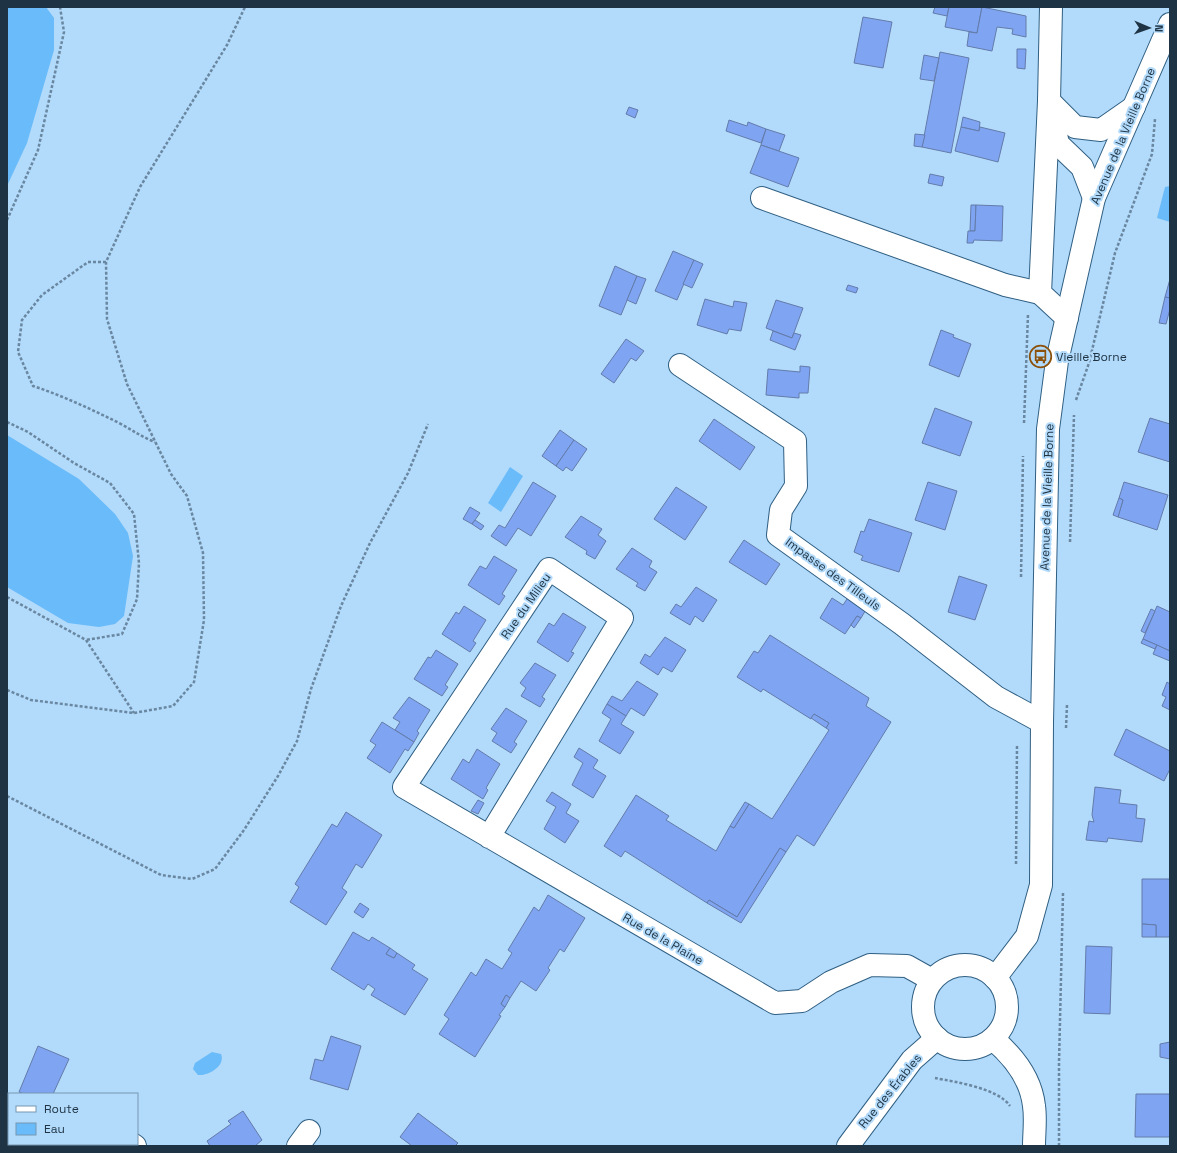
<svg xmlns="http://www.w3.org/2000/svg" width="1177" height="1153" viewBox="0 0 1177 1153" font-family="'Space Grotesk',sans-serif">
  <style>
    .water { fill: #69bbf9 }
    .building { fill: #7fa5f2; stroke: #637baa }
    .lines { fill: none; stroke-linecap: round; stroke-linejoin: round }
    .minor-casing { stroke: #2f5f82; stroke-width: 24 }
    .major-casing { stroke: #2f5f82; stroke-width: 24 }
    .path { stroke: #6987a0; stroke-width: 2.5; stroke-dasharray: 3 2; stroke-linecap: butt }
    .minor { stroke: #fff; stroke-width: 22 }
    .major { stroke: #fff; stroke-width: 22 }
    .labels { text-anchor: middle; dominant-baseline: central; stroke-width: 4; stroke-linejoin: round; paint-order: stroke }
    .street-label { font-size: 12px; fill: #1e3343; stroke: #b2dafb }
    .poi-label { font-size: 12px; fill: #1e3343; stroke: #b2dafb; text-anchor: start }
  </style>
  <rect width="100%" height="100%" fill="#b2dafb"/>
  <g class="water">
    <polygon points="7,7 46,7 54,18 54,50 27,143 7,186"/>
    <polygon points="1170,186 1170,222 1157,218 1165,187"/>
    <polygon points="7,435 79,479 115,514 128,533 133,556 124,616 115,624 99,627 68,623 7,587"/>
    <polygon points="510,467 523,476 501,512 488,503"/>
    <path d="M212 1052 221 1054C226 1066 208 1076 198 1075L193 1069 195 1063Z"/>
  </g>
  <g class="building">
    <polygon points="935,7 949,7 947,16 933,13"/>
    <polygon points="949,7 982,7 977,33 945,27"/>
    <polygon points="982,7 1026,16 1026,37 1012,34 1013,29 997,27 992,51 967,46 969,32 977,33"/>
    <polygon points="863,17 892,22 883,68 854,63"/>
    <polygon points="1017,49 1026,49 1025,69 1017,68"/>
    <polygon points="940,52 969,58 951,153 922,147"/>
    <polygon points="924,55 939,58 934,81 920,79"/>
    <polygon points="629,107 638,110 635,118 626,114"/>
    <polygon points="963,117 980,122 979,131 961,127"/>
    <polygon points="729,120 747,126 748,122 766,129 761,143 726,131"/>
    <polygon points="961,127 979,131 980,127 1005,133 998,162 955,151"/>
    <polygon points="766,129 785,135 779,151 761,145"/>
    <polygon points="915,134 925,135 922,147 914,146"/>
    <polygon points="761,145 799,158 788,187 750,173"/>
    <polygon points="930,174 944,177 942,186 928,183"/>
    <polygon points="971,205 976,205 975,231 970,231"/>
    <polygon points="976,205 1003,206 1002,241 974,240 973,243 967,243 968,231 975,231"/>
    <polygon points="673,251 694,260 677,300 655,291"/>
    <polygon points="694,260 703,264 692,288 683,284"/>
    <polygon points="615,266 637,276 621,315 599,306"/>
    <polygon points="637,276 646,279 636,304 627,300"/>
    <polygon points="1170,279 1170,298 1165,297"/>
    <polygon points="848,285 858,288 856,293 846,290"/>
    <polygon points="1165,297 1170,298 1170,309 1166,324 1159,323"/>
    <polygon points="705,299 733,307 734,301 747,303 741,331 729,329 727,334 697,325"/>
    <polygon points="776,300 803,308 792,338 766,328"/>
    <polygon points="941,330 954,335 953,337 971,344 959,377 929,365"/>
    <polygon points="773,331 792,338 794,333 801,335 795,350 770,340"/>
    <polygon points="626,339 644,351 636,361 631,358 614,383 601,374"/>
    <polygon points="800,366 810,367 808,393 799,393 799,398 766,395 768,369 800,372"/>
    <polygon points="935,408 972,422 960,456 922,443"/>
    <polygon points="1150,418 1170,424 1170,462 1138,452"/>
    <polygon points="714,419 755,447 740,470 699,441"/>
    <polygon points="560,430 574,440 556,466 542,456"/>
    <polygon points="574,440 587,449 572,471 566,467 563,471 556,466"/>
    <polygon points="533,482 556,496 531,536 518,528 506,546 491,536 499,525 505,528"/>
    <polygon points="928,482 957,491 945,530 915,520"/>
    <polygon points="1124,482 1168,495 1157,530 1118,517 1123,500 1119,498"/>
    <polygon points="676,487 707,507 685,540 654,519"/>
    <polygon points="1119,498 1123,500 1118,517 1113,515"/>
    <polygon points="470,507 480,513 472,524 463,519"/>
    <polygon points="581,516 602,529 598,535 606,541 595,559 586,554 587,551 565,537"/>
    <polygon points="869,519 912,533 899,572 861,560 863,556 854,552 861,531 864,532"/>
    <polygon points="475,520 484,526 481,530 472,524"/>
    <polygon points="744,540 780,564 766,585 729,562"/>
    <polygon points="632,548 652,561 649,567 657,572 645,591 636,586 638,583 616,569"/>
    <polygon points="494,556 517,570 502,594 505,596 499,605 468,585 480,566 486,569"/>
    <polygon points="959,576 987,585 975,620 948,612"/>
    <polygon points="696,587 717,600 703,622 695,616 690,625 670,613 676,604 681,607"/>
    <polygon points="849,596 867,608 861,618 857,616 845,634 820,618 832,598 843,605"/>
    <polygon points="464,606 486,620 473,641 476,643 470,652 442,634 456,612 459,614"/>
    <polygon points="1157,606 1170,612 1170,651 1143,639"/>
    <polygon points="1151,609 1155,611 1145,633 1141,631"/>
    <polygon points="563,613 586,627 571,652 574,653 568,662 537,642 549,623 554,626"/>
    <polygon points="857,616 861,618 854,628 851,625"/>
    <polygon points="770,635 869,698 866,706 891,722 814,846 797,835 786,852 780,848 737,917 709,900 707,903 625,851 621,857 604,846 636,795 669,816 666,820 716,851 730,826 734,828 749,804 772,819 829,730 826,728 829,723 814,714 811,719 763,689 761,692 737,677 754,651 758,653"/>
    <polygon points="665,637 686,650 672,672 663,667 658,675 640,663 645,654 650,657"/>
    <polygon points="1143,639 1157,645 1155,649 1141,643"/>
    <polygon points="1157,645 1170,651 1170,661 1153,654"/>
    <polygon points="436,650 458,664 445,685 448,687 442,696 414,679 428,657 431,658"/>
    <polygon points="535,663 556,675 542,697 545,699 540,707 521,696 526,688 520,683"/>
    <polygon points="637,681 658,694 644,716 631,708 626,716 607,704 612,696 622,701"/>
    <polygon points="1167,682 1170,684 1170,710 1162,706 1166,697 1162,695"/>
    <polygon points="409,697 430,710 417,731 419,733 414,742 395,730 400,722 393,718"/>
    <polygon points="607,704 626,716 621,724 634,732 620,754 599,741 611,719 602,713"/>
    <polygon points="506,708 527,721 514,742 517,744 511,753 492,741 497,733 491,729"/>
    <polygon points="814,714 829,723 826,728 811,718"/>
    <polygon points="382,722 414,742 408,751 405,749 390,773 367,758 376,745 370,741"/>
    <polygon points="1126,729 1170,751 1170,769 1164,781 1114,755"/>
    <polygon points="579,748 598,760 593,768 606,776 593,798 572,785 583,763 574,757"/>
    <polygon points="477,749 500,764 486,788 488,790 483,799 451,779 463,759 469,763"/>
    <polygon points="1095,787 1121,790 1119,803 1137,805 1136,818 1145,819 1142,842 1108,838 1107,842 1086,840 1089,821 1094,822 1092,815"/>
    <polygon points="552,792 571,804 566,813 579,821 565,843 544,829 556,807 546,801"/>
    <polygon points="478,800 484,803 478,814 471,811"/>
    <polygon points="745,802 749,804 734,828 730,826"/>
    <polygon points="346,812 382,835 362,868 356,864 342,888 347,892 326,925 290,902 299,887 295,884 332,824 337,827"/>
    <polygon points="780,848 786,852 741,923 707,903 709,900 737,917"/>
    <polygon points="1142,879 1170,879 1170,937 1156,937 1156,925 1142,924"/>
    <polygon points="548,895 585,918 564,952 560,949 548,968 550,970 536,991 521,981 510,998 506,995 501,1004 505,1007 499,1015 501,1016 475,1057 439,1034 449,1019 444,1015 471,972 476,976 486,959 502,969 512,953 508,950 534,907 539,911"/>
    <polygon points="360,903 369,909 363,918 354,912"/>
    <polygon points="1142,924 1156,925 1156,937 1142,937"/>
    <polygon points="353,932 369,941 372,937 390,948 386,954 394,958 397,953 415,965 412,969 428,979 405,1015 371,995 375,989 368,984 364,990 331,969"/>
    <polygon points="1086,946 1112,947 1110,1014 1084,1013"/>
    <polygon points="390,948 397,953 394,958 386,954"/>
    <polygon points="506,995 510,998 505,1007 501,1004"/>
    <polygon points="331,1036 361,1046 348,1090 310,1079 315,1059 323,1061"/>
    <polygon points="1170,1042 1170,1059 1160,1057 1160,1044"/>
    <polygon points="38,1046 69,1059 53,1094 24,1094 19,1092"/>
    <polygon points="1136,1094 1170,1094 1170,1137 1135,1137"/>
    <polygon points="243,1111 262,1140 255,1146 210,1146 207,1141 231,1124 228,1121"/>
    <polygon points="418,1113 458,1143 455,1146 412,1146 400,1137"/>
    <polygon points="9,1126 9,1144 36,1144 39,1146 7,1146 7,1128"/>
  </g>
  <g class="lines">
    <defs>
      <g id="minor">
        <polyline points="1051,7 1049,101 1058,144 1082,167 1094,198"/>
        <polyline points="1049,101 1040,293 1067,318"/>
        <polyline points="1049,101 1075,127 1101,130 1134,107"/>
        <polyline points="762,198 1005,285 1040,293"/>
        <polyline points="680,365 795,441 796,486 781,510 778,535 902,624 996,697 1042,722"/>
        <polyline points="489,837 622,618 549,569 404,787 775,1003 802,1001 831,982 870,965 907,966 932,980"/>
        <polyline points="132,1144 135,1146"/>
        <polyline points="298,1146 309,1131"/>
        <polyline points="848,1146 912,1060 937,1038"/>
      </g>
      <g id="major">
        <circle cx="965" cy="1007" r="42"/>
        <polyline points="995,978 1027,936 1041,885 1042,722 1048,429 1057,361 1094,198 1170,24"/>
        <path d="M993 1039C1013 1056 1031 1079 1034 1106 1036 1119 1034 1133 1034 1146"/>
      </g>
    </defs>
    <use href="#minor" class="minor-casing"/>
    <use href="#major" class="major-casing"/>
    <g class="path">
      <polyline points="7,220 38,150 64,32 60,7"/>
      <path d="M106 262H88L42 295 22 320 18 352 33 386C63 396 91 409 119 423 132 430 142 437 155 442"/>
      <polyline points="1076,400 1089,363 1115,253 1152,154 1155,119"/>
      <polyline points="7,422 28,432 74,463 110,483 134,514 139,563 137,599 122,634 86,640"/>
      <polyline points="1024,423 1028,314"/>
      <polyline points="1070,542 1074,415"/>
      <polyline points="1021,577 1023,456"/>
      <polyline points="7,597 86,640 134,713"/>
      <polyline points="7,690 31,700 134,713 173,706 194,682 204,620 203,553 187,496 171,474 127,384 107,319 106,262 140,187 227,45 245,7"/>
      <polyline points="1066,728 1067,705"/>
      <polyline points="7,796 161,875 192,879 215,869 244,830 278,776 297,741 311,689 341,606 370,543 408,473 428,424"/>
      <polyline points="1016,864 1017,746"/>
      <path d="M935 1078C955 1082 998 1088 1010 1106"/>
      <polyline points="1059,1146 1059,1063 1063,893"/>
    </g>
    <use href="#minor" class="minor"/>
    <use href="#major" class="major"/>
  </g>
  <defs>
    <symbol id="bus-ring" viewBox="-11 -11 22 22"><circle r="9.5" fill="#b2dafb" stroke="#8c520c" stroke-width="1.5"/><path d="M-5-6H5V4H4V6H2V4H-2V6H-4V4H-5ZM-3.5-4V0h7V-4ZM-3.5 1.2v1.5H-2V1.2ZM2 1.2v1.5H3.5V1.2Z" fill="#8c520c"/></symbol>
  </defs>
  <g fill-rule="evenodd">
    <use href="#bus-ring" x="1028" y="344" width="25" height="25"/>
  </g>
  <g class="labels">
    <g class="street-label">
      <text transform="translate(1123 136) rotate(-67)">Avenue de la Vieille Borne</text>
      <text transform="translate(1047 497) rotate(-88)">Avenue de la Vieille Borne</text>
      <text transform="translate(833 574) rotate(36)">Impasse des Tilleuls</text>
      <text transform="translate(526 606) rotate(-55)">Rue du Milieu</text>
      <text transform="translate(663 939) rotate(30)">Rue de la Plaine</text>
      <text transform="translate(890 1091) rotate(-51)">Rue des Érables</text>
    </g>
    <g class="poi-label">
      <text x="1056" y="357">Vieille Borne</text>
    </g>
  </g>
  <rect width="1177" height="1153" fill="none" stroke="#1e3343" stroke-width="16"/>
  <rect x="8" y="1093" width="130" height="52" fill="#b2dafb" stroke="#7797b1"/>
  <rect x="16" y="1106" width="20" height="6" fill="#ffffff" stroke="#7797b1"/>
  <text x="44" y="1113" font-size="12" fill="#1e3343">Route</text>
  <rect x="16" y="1123" width="20" height="12" fill="#69bbf9" stroke="#7797b1"/>
  <text x="44" y="1133" font-size="12" fill="#1e3343">Eau</text>
  <g transform="translate(1149 28) rotate(92)" stroke="#b2dafb" stroke-width="3" paint-order="stroke">
  <path d="M0-3L7 15L0 10L-7 15Z" fill="#1e3343"/>
  <text y="-6" font-size="11" font-weight="bold" text-anchor="middle" fill="#1e3343">N</text>
  </g>
</svg>
